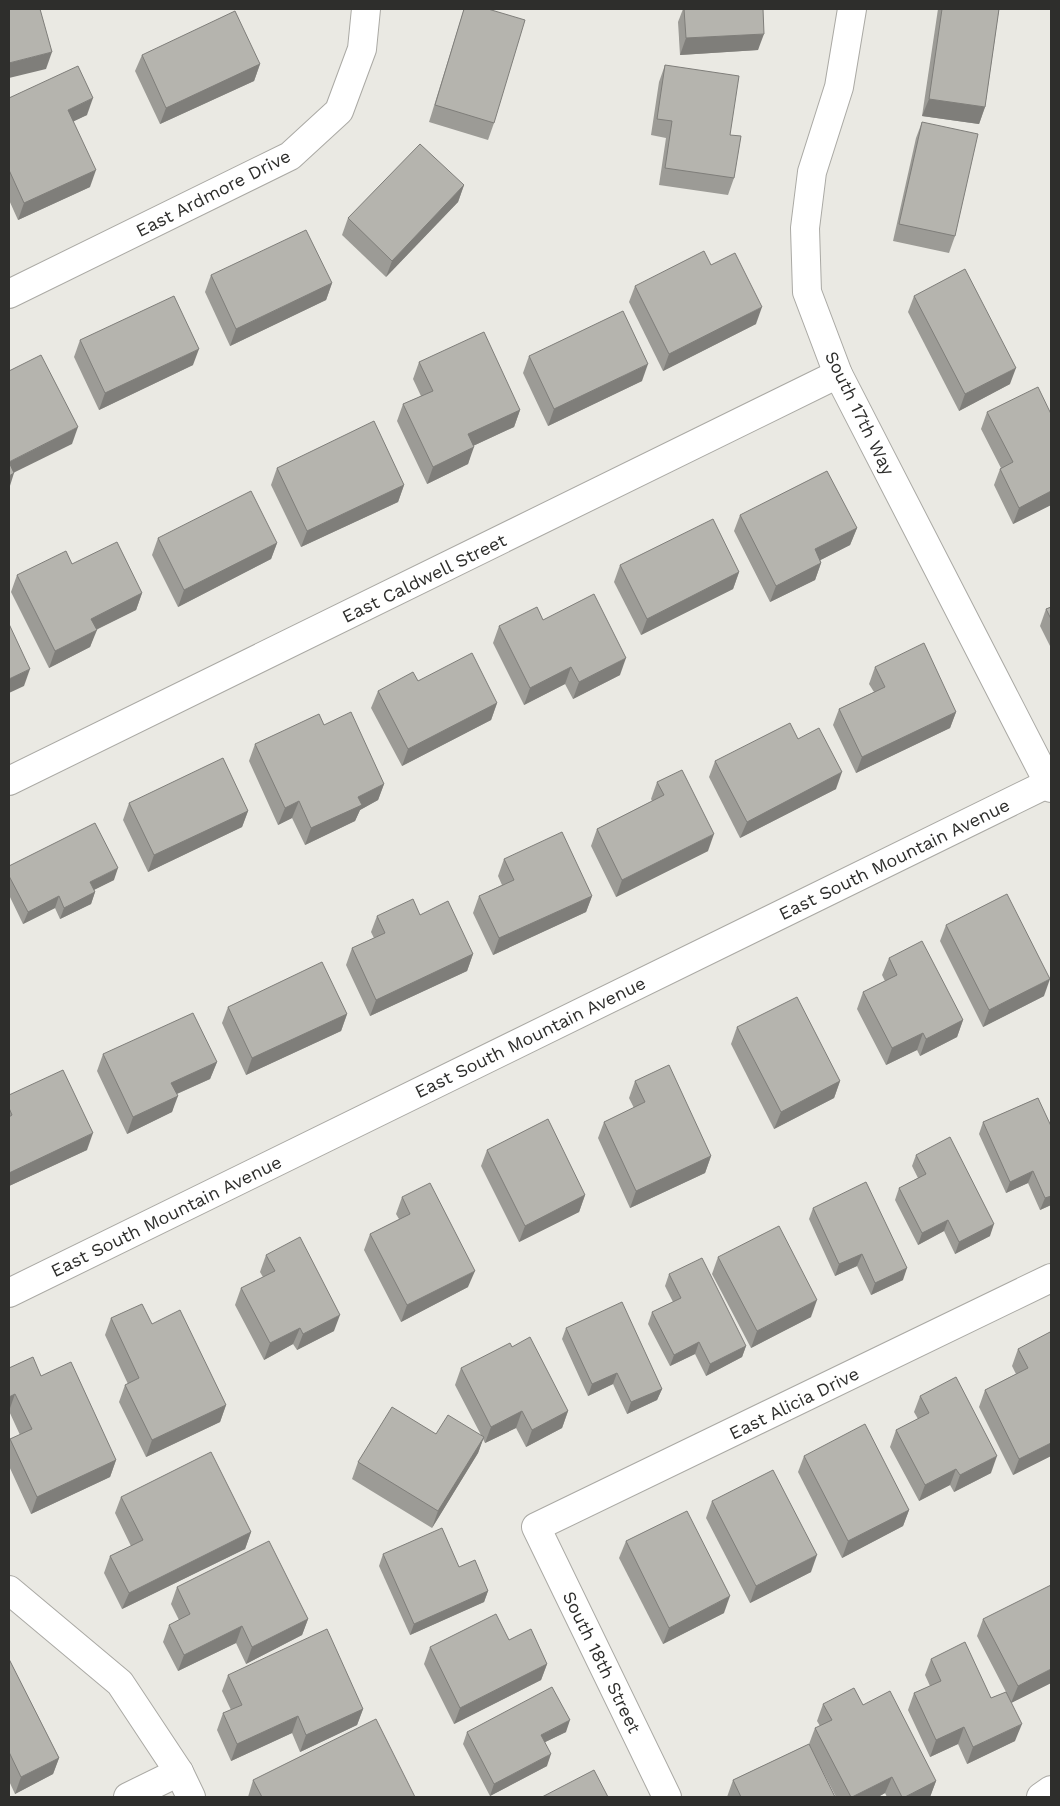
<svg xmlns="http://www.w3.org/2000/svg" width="1060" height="1806" viewBox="0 0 1060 1806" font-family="'Work Sans',sans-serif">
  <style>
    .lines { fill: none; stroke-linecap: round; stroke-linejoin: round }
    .street-casing { stroke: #aaa9a4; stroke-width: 30 }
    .street { stroke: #fff; stroke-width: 28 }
    .wall { fill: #9c9b96 }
    .shaded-wall { fill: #7f7e7a }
    .building { fill: #b5b4ae; stroke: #7f7e7a }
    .labels { text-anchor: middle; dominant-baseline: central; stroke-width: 5; stroke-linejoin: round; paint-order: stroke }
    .street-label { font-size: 18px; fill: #2e2e2c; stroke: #fff }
  </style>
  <rect width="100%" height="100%" fill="#eae9e3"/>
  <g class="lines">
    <defs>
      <g id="street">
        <polyline points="852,9 839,87 812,172 805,228 807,292 838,374 1051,788"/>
        <polyline points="9,294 290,156 339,111 362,49 366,9"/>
        <polyline points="9,781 838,374"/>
        <polyline points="9,1293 1051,782"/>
        <polyline points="9,1590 120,1683 179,1772 191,1797"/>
        <polyline points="128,1797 179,1772"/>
        <polyline points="667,1797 536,1527 1051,1278"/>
        <polyline points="1041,1797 1051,1790"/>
      </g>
    </defs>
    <use href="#street" class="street-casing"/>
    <use href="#street" class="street"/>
  </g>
  <g class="wall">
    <polygon points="464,9 494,123 488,140 429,122"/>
    <polygon points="683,9 763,9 758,50 680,55 678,22"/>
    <polygon points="938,9 999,9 985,107 979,124 922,116"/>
    <polygon points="142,55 260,64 254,81 160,124 135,71"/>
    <polygon points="665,65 730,135 734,178 728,195 659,185 666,138 651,135 659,82"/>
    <polygon points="9,98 87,115 73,121 90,187 18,220 9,200"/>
    <polygon points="922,122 955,236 949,253 893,241 916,138"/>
    <polygon points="464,185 458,202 386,277 342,235 348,218"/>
    <polygon points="711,265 756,324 663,371 629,302 635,286"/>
    <polygon points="211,275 332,283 326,300 230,346 205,292"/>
    <polygon points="914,296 1010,384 959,411 908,312"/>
    <polygon points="80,340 193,365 99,410 74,357"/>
    <polygon points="529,356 642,381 548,426 523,373"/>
    <polygon points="419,362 520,410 514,427 473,446 468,464 427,484 397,421 403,404 421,396 413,379"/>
    <polygon points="987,412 1051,505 1013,524 994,485 1000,469 1001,468 981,429"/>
    <polygon points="277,468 404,485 398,502 301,547 271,485"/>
    <polygon points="740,515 857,528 850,545 820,560 821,563 815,580 770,602 734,531"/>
    <polygon points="158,538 277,543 271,559 178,607 152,555"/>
    <polygon points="72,564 142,593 136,610 96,630 90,647 49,668 11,592 17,575"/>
    <polygon points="620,565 739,572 733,589 641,635 614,582"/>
    <polygon points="1051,607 1051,648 1040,626 1046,609"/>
    <polygon points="543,620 620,675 573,699 565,684 524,705 493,643 499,626"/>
    <polygon points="875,667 956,712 950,728 856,773 833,725 839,709 874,692 869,684"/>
    <polygon points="378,691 497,703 491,720 402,766 371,708"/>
    <polygon points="324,725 384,784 378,800 360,810 355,821 305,845 292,818 278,825 249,761 255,744"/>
    <polygon points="798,739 836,789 740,838 709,777 715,761"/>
    <polygon points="657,782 708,851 616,897 591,846 597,829 652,801 651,799"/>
    <polygon points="129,803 248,811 242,827 148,872 123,820"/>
    <polygon points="504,859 592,896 586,912 493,955 473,913 479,896 502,885 498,876"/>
    <polygon points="9,866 114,880 93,890 95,892 91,904 60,919 55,908 23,924 9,895"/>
    <polygon points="420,915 473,954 467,971 370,1016 346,965 352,948 374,938 371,932 377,916"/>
    <polygon points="946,925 1044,996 983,1027 940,941"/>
    <polygon points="889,958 963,1020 957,1037 920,1056 917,1050 886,1065 857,1009 863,992 885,981 882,975"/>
    <polygon points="228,1007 347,1014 341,1031 246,1075 222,1023"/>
    <polygon points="737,1027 840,1081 834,1098 774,1129 731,1044"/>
    <polygon points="103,1054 217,1062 210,1079 177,1094 172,1112 127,1134 97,1071"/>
    <polygon points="635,1081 711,1156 705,1173 630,1208 598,1138 604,1122 634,1108 629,1098"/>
    <polygon points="9,1095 87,1150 9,1186"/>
    <polygon points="1038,1098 1051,1205 1040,1210 1028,1183 1006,1193 979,1134 983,1122"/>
    <polygon points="487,1150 585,1195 579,1212 519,1242 481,1166"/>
    <polygon points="916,1155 990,1236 955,1254 944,1231 918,1245 895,1200 899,1188 918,1178 912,1166"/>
    <polygon points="402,1197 468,1287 401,1322 364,1250 370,1234 399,1219 396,1214"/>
    <polygon points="813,1208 903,1280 871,1295 857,1266 835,1276 809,1219"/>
    <polygon points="266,1255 334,1331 297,1350 293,1344 264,1360 235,1305 241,1288 263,1277 260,1272"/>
    <polygon points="718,1257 811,1317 751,1348 712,1274"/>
    <polygon points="669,1274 746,1346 742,1357 706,1376 695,1354 670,1366 648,1324 652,1312 673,1302 665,1286"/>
    <polygon points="111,1318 152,1324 226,1405 220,1422 146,1457 119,1402 125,1385 128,1384 105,1335"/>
    <polygon points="566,1328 662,1389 657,1400 627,1414 613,1384 588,1396 562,1339"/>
    <polygon points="1051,1335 1051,1456 1013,1475 979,1407 985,1390 1016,1374 1012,1366 1018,1349"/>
    <polygon points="512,1347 568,1411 562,1428 526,1447 516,1428 485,1443 483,1439 478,1453 432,1528 352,1479 358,1462 436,1434 481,1435 455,1385 461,1368"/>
    <polygon points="9,1368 41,1376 116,1460 110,1477 31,1514 9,1466 9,1443 10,1439 20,1435 9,1411"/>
    <polygon points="920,1396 991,1473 954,1492 950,1485 919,1501 890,1447 896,1430 918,1419 914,1412"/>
    <polygon points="804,1456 909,1510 903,1526 842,1558 798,1472"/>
    <polygon points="121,1497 251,1532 245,1549 122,1609 104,1573 110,1556 131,1546 115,1513"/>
    <polygon points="712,1501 811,1572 750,1603 706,1518"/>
    <polygon points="626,1541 724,1613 663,1644 619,1558"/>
    <polygon points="383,1554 459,1567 488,1591 484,1602 410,1635 379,1566"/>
    <polygon points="177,1587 308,1619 302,1635 246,1664 236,1643 178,1671 163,1642 169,1625 179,1620 171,1604"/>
    <polygon points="983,1619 1051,1683 1011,1703 1015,1741 967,1764 958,1744 930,1757 908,1710 914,1693 930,1686 925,1675 931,1659 991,1698 1006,1692 977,1636"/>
    <polygon points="509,1640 547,1664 541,1680 454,1724 424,1664 430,1647"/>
    <polygon points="9,1659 59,1758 53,1774 15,1794 9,1781"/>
    <polygon points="228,1675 363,1709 357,1725 300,1752 292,1733 231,1761 217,1730 223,1713 231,1710 222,1691"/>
    <polygon points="823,1704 863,1705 936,1781 930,1797 887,1797 885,1793 878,1797 836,1797 819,1764 835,1797 727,1797 733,1780 809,1744 815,1728 820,1726 817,1721"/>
    <polygon points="467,1732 566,1732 545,1742 547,1766 490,1796 463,1744"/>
    <polygon points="253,1780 415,1797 248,1797"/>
  </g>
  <g class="shaded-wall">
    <polygon points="764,34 758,50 680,55 686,38"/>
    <polygon points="52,52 46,69 9,78 9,63"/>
    <polygon points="260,64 254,81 160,124 166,108"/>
    <polygon points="93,98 87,115 62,127 68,110"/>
    <polygon points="929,99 985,107 979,124 922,116"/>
    <polygon points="96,170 90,187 18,220 24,203"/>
    <polygon points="464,185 458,202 386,277 392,261"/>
    <polygon points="332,283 326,300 230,346 236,329"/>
    <polygon points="762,307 756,324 663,371 669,354"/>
    <polygon points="199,349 193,365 99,410 105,393"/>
    <polygon points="648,364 642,381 548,426 554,409"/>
    <polygon points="1016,368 1010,384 959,411 965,394"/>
    <polygon points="520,410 514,427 462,451 468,434"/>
    <polygon points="78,427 72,444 9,475 9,462"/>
    <polygon points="474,447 468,464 427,484 433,467"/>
    <polygon points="14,473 9,489 9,476"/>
    <polygon points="404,485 398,502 301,547 307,531"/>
    <polygon points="1051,491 1051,505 1013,524 1019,508"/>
    <polygon points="857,528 850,545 809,566 815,549"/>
    <polygon points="277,543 271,559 178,607 184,590"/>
    <polygon points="821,563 815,580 770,602 776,586"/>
    <polygon points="739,572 733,589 641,635 647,619"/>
    <polygon points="142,593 136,610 85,635 91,619"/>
    <polygon points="97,630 90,647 49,668 55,651"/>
    <polygon points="626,658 620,675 573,699 579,682"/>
    <polygon points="571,667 565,684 524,705 530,688"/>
    <polygon points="30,669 24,686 9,693 9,679"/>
    <polygon points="497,703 491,720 402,766 408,749"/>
    <polygon points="956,712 950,728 856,773 862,757"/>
    <polygon points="842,772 836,789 740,838 747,822"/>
    <polygon points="384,784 378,800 360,810 355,821 305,845 311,828 358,797"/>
    <polygon points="299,801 292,818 278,825 285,808"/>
    <polygon points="248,811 242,827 148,872 154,855"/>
    <polygon points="714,834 708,851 616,897 622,880"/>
    <polygon points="118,868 114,880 86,894 90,882"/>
    <polygon points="95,892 91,904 60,919 64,908"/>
    <polygon points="59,896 55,908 23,924 28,912"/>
    <polygon points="592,896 586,912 493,955 499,938"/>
    <polygon points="473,954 467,971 370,1016 376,1000"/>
    <polygon points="1050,979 1044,996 983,1027 989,1010"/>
    <polygon points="347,1014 341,1031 246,1075 252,1058"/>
    <polygon points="963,1020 957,1037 920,1056 926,1039"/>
    <polygon points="923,1033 917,1050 886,1065 892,1048"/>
    <polygon points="217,1062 210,1079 165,1099 171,1083"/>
    <polygon points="840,1081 834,1098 774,1129 781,1112"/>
    <polygon points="178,1096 172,1112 127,1134 133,1117"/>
    <polygon points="93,1133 87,1150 9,1186 9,1173"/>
    <polygon points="711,1156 705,1173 630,1208 636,1191"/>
    <polygon points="1033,1171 1028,1183 1006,1193 1010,1182"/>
    <polygon points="585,1195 579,1212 519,1242 525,1226"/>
    <polygon points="1051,1196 1051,1205 1040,1210 1045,1198"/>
    <polygon points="948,1220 944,1231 918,1245 922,1233"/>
    <polygon points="994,1224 990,1236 955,1254 959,1242"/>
    <polygon points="862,1254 857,1266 835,1276 839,1264"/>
    <polygon points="907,1268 903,1280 871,1295 875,1283"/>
    <polygon points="475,1271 468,1287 401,1322 407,1305"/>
    <polygon points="817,1300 811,1317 751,1348 757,1331"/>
    <polygon points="340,1315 334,1331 297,1350 303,1334"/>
    <polygon points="300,1328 293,1344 264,1360 270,1343"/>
    <polygon points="699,1342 695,1354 670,1366 674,1355"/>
    <polygon points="746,1346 742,1357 706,1376 710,1364"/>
    <polygon points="617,1373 613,1384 588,1396 592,1384"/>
    <polygon points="662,1389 657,1400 627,1414 631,1402"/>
    <polygon points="15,1394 9,1411 9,1397"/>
    <polygon points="226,1405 220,1422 146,1457 152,1440"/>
    <polygon points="522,1411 516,1428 485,1443 491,1427"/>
    <polygon points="568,1411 562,1428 526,1447 532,1430"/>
    <polygon points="484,1437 478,1453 432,1528 438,1511"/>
    <polygon points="1051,1443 1051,1456 1013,1475 1019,1459"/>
    <polygon points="997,1456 991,1473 954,1492 960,1475"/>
    <polygon points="116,1460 110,1477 31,1514 37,1497"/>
    <polygon points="956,1469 950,1485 919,1501 925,1485"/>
    <polygon points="909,1510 903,1526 842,1558 848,1541"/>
    <polygon points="251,1532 245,1549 122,1609 129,1593"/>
    <polygon points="817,1555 811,1572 750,1603 756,1586"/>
    <polygon points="488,1591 484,1602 410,1635 414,1624"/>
    <polygon points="730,1596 724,1613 663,1644 669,1628"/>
    <polygon points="308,1619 302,1635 246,1664 252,1647"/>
    <polygon points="242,1626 236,1643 178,1671 184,1655"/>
    <polygon points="547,1664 541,1680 454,1724 460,1708"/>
    <polygon points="1051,1669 1051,1683 1011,1703 1018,1686"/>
    <polygon points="363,1709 357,1725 300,1752 306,1735"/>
    <polygon points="298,1716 292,1733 231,1761 237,1744"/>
    <polygon points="570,1720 566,1732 537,1746 541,1735"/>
    <polygon points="1022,1724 1015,1741 967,1764 973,1747"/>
    <polygon points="964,1727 958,1744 930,1757 936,1740"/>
    <polygon points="551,1754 547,1766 490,1796 494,1784"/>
    <polygon points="59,1758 53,1774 15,1794 21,1777"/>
    <polygon points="892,1777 885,1793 878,1797 852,1797"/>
    <polygon points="936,1781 930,1797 905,1797"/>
  </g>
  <g class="building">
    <polygon points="9,9 40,9 52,52 9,63"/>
    <polygon points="464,9 488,9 525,20 494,123 435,105"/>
    <polygon points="684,9 763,9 764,34 686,38"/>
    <polygon points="942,9 999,9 985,107 929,99"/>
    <polygon points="235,11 260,64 166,108 142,55"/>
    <polygon points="665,65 739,76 730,135 741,136 734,178 665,168 672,121 657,119"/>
    <polygon points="78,66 93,98 68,110 96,170 24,203 9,170 9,98"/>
    <polygon points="922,122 978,134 955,236 899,224"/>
    <polygon points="420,144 464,185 392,261 348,218"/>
    <polygon points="306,230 332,283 236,329 211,275"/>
    <polygon points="704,251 711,265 735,253 762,307 669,354 635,286"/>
    <polygon points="965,269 1016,368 965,394 914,296"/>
    <polygon points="174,296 199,349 105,393 80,340"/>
    <polygon points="623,311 648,364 554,409 529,356"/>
    <polygon points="484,332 520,410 468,434 474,447 433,467 403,404 433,391 419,362"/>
    <polygon points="41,355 78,427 9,462 9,371"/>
    <polygon points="1038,387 1051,414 1051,491 1019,508 1000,469 1013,462 987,412"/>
    <polygon points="374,421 404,485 307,531 277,468"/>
    <polygon points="9,462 14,473 9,476"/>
    <polygon points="827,471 857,528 815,549 821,563 776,586 740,515"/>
    <polygon points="251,491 277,543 184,590 158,538"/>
    <polygon points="713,519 739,572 647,619 620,565"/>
    <polygon points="117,542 142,593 91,619 97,630 55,651 17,575 66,551 72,564"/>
    <polygon points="594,594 626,658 579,682 571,667 530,688 499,626 537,607 543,620"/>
    <polygon points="1051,607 1051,619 1046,609"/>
    <polygon points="9,624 30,669 9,679"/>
    <polygon points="924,643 956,712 862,757 839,709 885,687 875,667"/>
    <polygon points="472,653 497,703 408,749 378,691 413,672 418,681"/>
    <polygon points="351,712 384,784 358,797 362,805 311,828 299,801 285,808 255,744 319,714 324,725"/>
    <polygon points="790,723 798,739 819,728 842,772 747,822 715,761"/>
    <polygon points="223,758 248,811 154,855 129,803"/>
    <polygon points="682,770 714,834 622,880 597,829 664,795 657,782"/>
    <polygon points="95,823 118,868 90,882 95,892 64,908 59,896 28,912 9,876 9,866"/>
    <polygon points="562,832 592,896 499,938 479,896 514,880 504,859"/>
    <polygon points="1007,894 1050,979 989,1010 946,925"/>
    <polygon points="413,899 420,915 448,901 473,954 376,1000 352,948 385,933 377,916"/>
    <polygon points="922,941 963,1020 926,1039 923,1033 892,1048 863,992 897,975 889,958"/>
    <polygon points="322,962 347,1014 252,1058 228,1007"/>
    <polygon points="797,997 840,1081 781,1112 737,1027"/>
    <polygon points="193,1013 217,1062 171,1083 178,1096 133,1117 103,1054"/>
    <polygon points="669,1065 711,1156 636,1191 604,1122 645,1102 635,1081"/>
    <polygon points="63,1070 93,1133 9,1173 9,1117 12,1115 9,1108 9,1095"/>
    <polygon points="1038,1098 1051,1126 1051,1196 1045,1198 1033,1171 1010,1182 983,1122"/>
    <polygon points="548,1119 585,1195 525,1226 487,1150"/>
    <polygon points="950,1137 994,1224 959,1242 948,1220 922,1233 899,1188 926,1174 916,1155"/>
    <polygon points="866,1182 907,1268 875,1283 862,1254 839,1264 813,1208"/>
    <polygon points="430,1183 475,1271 407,1305 370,1234 410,1214 402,1197"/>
    <polygon points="779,1226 817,1300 757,1331 718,1257"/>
    <polygon points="300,1237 340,1315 303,1334 300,1328 270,1343 241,1288 275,1271 266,1255"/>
    <polygon points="702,1258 746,1346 710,1364 699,1342 674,1355 652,1312 681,1298 669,1274"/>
    <polygon points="622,1302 662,1389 631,1402 617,1373 592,1384 566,1328"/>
    <polygon points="142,1304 152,1324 180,1310 226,1405 152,1440 125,1385 139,1378 111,1318"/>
    <polygon points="1050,1332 1051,1335 1051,1443 1019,1459 985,1390 1028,1368 1018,1349"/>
    <polygon points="530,1337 568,1411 532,1430 522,1411 491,1427 461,1368 510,1343 512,1347"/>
    <polygon points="33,1357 41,1376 71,1362 116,1460 37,1497 10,1439 32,1429 15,1394 9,1397 9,1368"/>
    <polygon points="956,1377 997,1456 960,1475 956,1469 925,1485 896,1430 929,1413 920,1396"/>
    <polygon points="392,1407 436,1434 448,1415 484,1437 438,1511 358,1462"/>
    <polygon points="865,1424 909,1510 848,1541 804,1456"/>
    <polygon points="211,1452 251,1532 129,1593 110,1556 143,1540 121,1497"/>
    <polygon points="773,1470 817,1555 756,1586 712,1501"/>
    <polygon points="687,1511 730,1596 669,1628 626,1541"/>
    <polygon points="442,1528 459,1567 475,1560 488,1591 414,1624 383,1554"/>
    <polygon points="269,1541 308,1619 252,1647 242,1626 184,1655 169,1625 190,1614 177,1587"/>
    <polygon points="1051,1585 1051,1669 1018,1686 983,1619"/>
    <polygon points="496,1614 509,1640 531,1629 547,1664 460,1708 430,1647"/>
    <polygon points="327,1629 363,1709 306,1735 298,1716 237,1744 223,1713 242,1705 228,1675"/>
    <polygon points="965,1642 991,1698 1006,1692 1022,1724 973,1747 964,1727 936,1740 914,1693 941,1681 931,1659"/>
    <polygon points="9,1659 59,1758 21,1777 9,1752"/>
    <polygon points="552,1687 570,1720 541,1735 551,1754 494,1784 467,1732"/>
    <polygon points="854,1688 863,1705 890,1691 936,1781 905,1797 902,1797 892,1777 852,1797 851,1797 815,1728 832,1720 823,1704"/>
    <polygon points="376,1719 415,1797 262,1797 253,1780"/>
    <polygon points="809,1744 835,1797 741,1797 733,1780"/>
    <polygon points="594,1770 608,1797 542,1797"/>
  </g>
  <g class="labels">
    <g class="street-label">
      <text transform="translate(213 193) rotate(-27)">East Ardmore Drive</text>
      <text transform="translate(860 413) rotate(64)">South 17th Way</text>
      <text transform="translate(424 578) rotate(-26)">East Caldwell Street</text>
      <text transform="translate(894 859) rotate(-26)">East South Mountain Avenue</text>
      <text transform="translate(530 1037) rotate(-26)">East South Mountain Avenue</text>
      <text transform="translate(166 1216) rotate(-26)">East South Mountain Avenue</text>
      <text transform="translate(794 1403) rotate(-26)">East Alicia Drive</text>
      <text transform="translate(602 1662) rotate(64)">South 18th Street</text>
    </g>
  </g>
  <rect width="1060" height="1806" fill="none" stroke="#2e2e2c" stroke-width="20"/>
</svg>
